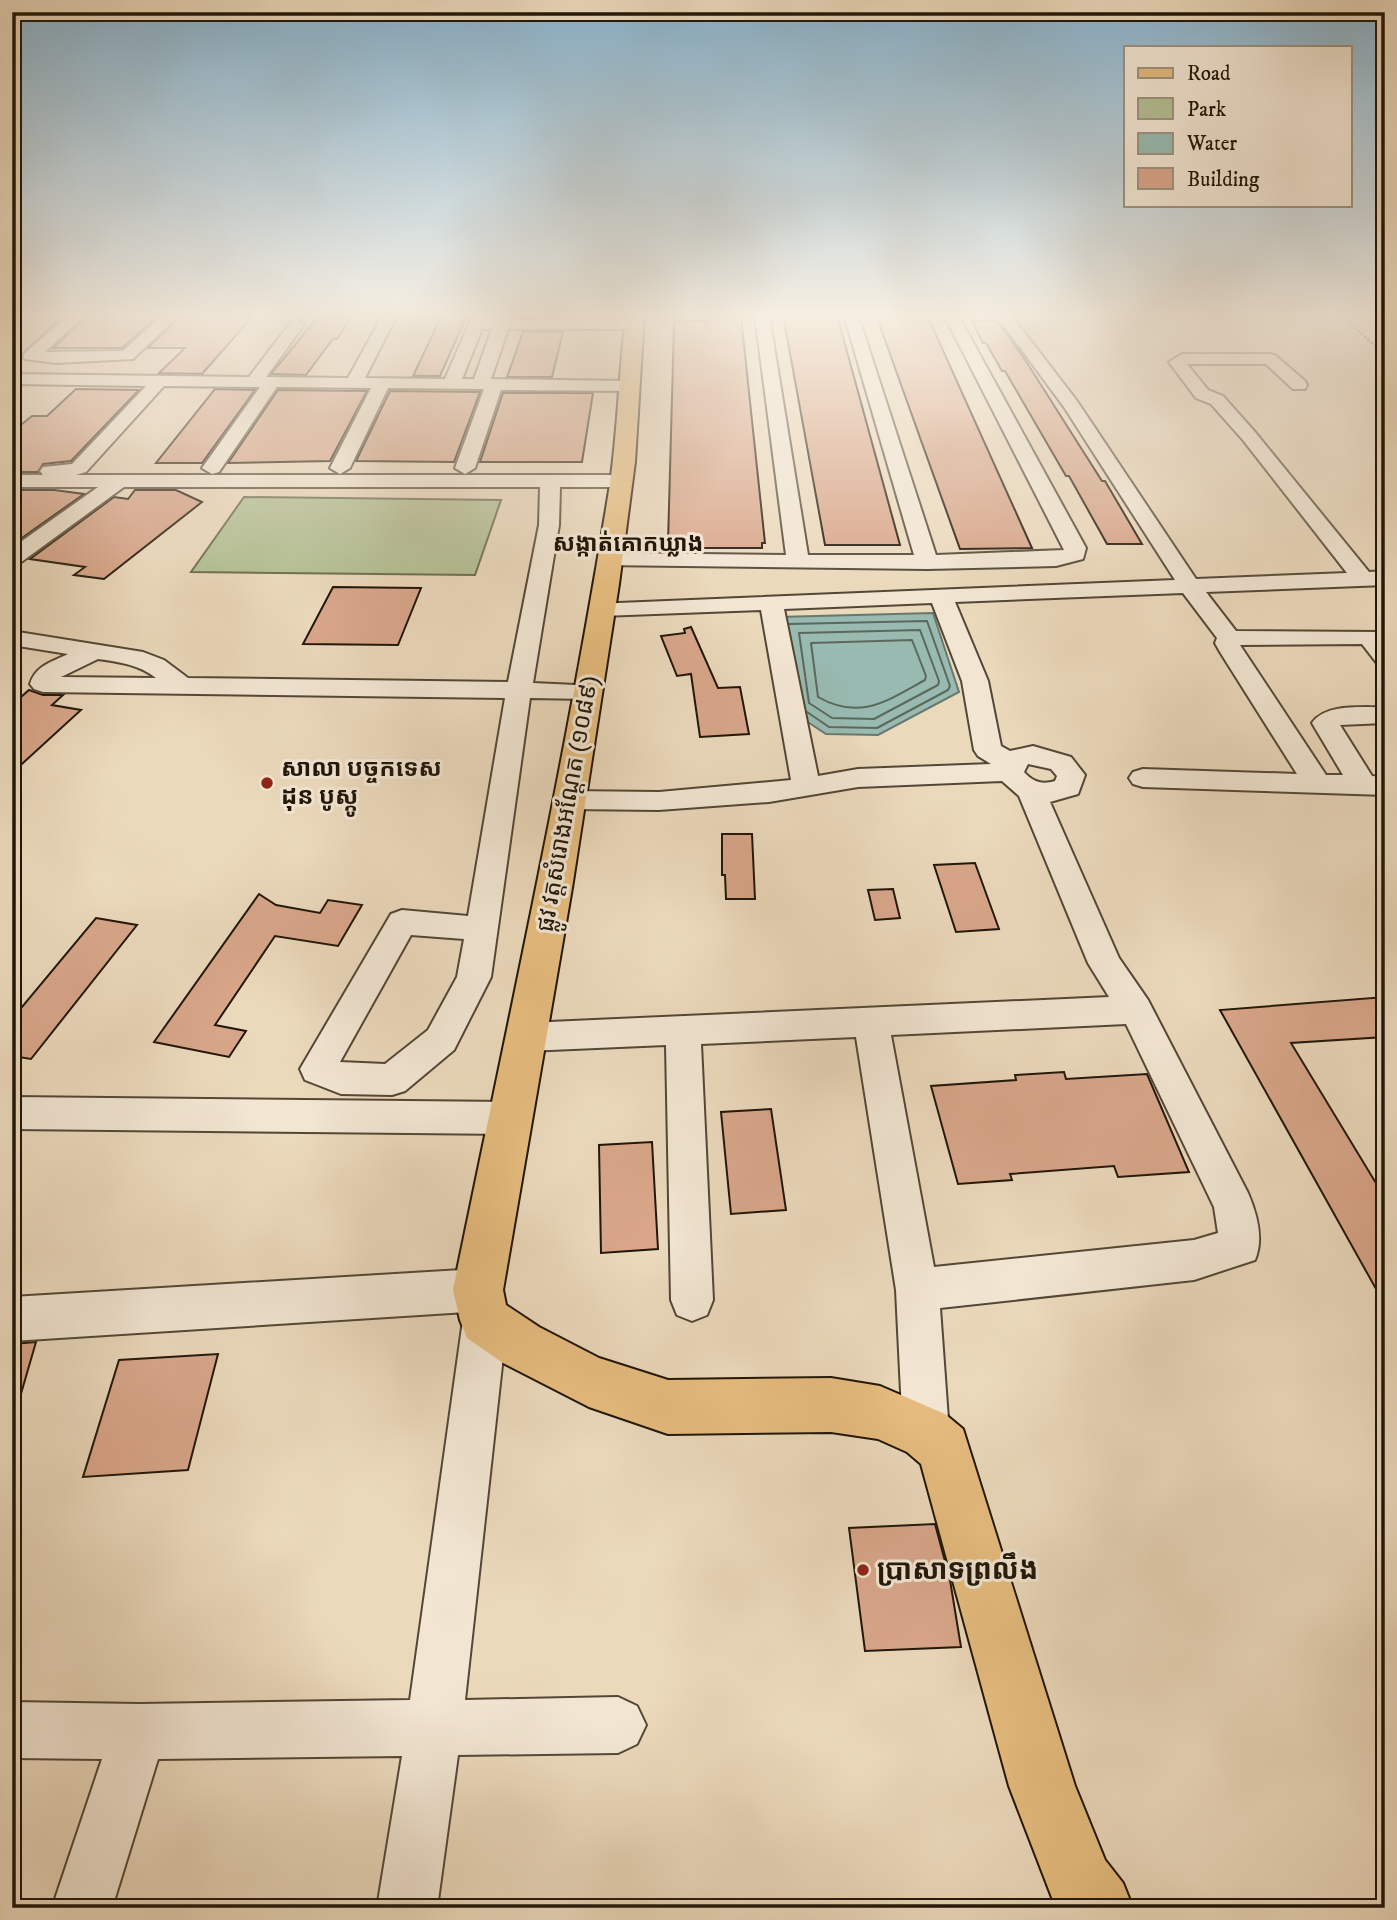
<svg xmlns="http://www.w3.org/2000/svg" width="1397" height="1920" viewBox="0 0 1397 1920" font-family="'IM FELL DW Pica','Noto Sans Khmer',serif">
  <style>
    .green { fill: #b3c094; stroke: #6a6b4e; stroke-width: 2 }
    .water { fill: #98bab1; stroke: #68786e; stroke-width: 2 }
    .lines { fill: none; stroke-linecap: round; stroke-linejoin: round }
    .shore { stroke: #5c685d; stroke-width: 2 }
    .building { fill: #d9a68a; stroke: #201609; stroke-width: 2 }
    .minor-casing { stroke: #534736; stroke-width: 4 }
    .major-casing { stroke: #201609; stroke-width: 4 }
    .path { stroke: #201609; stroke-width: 2.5; stroke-dasharray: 2.5 2; stroke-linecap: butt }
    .minor { fill: #f2e6d3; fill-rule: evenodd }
    .major { fill: #e6bc7e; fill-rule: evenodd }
    .poi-dot { fill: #8f2418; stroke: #f2e6d3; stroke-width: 2.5 }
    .labels { text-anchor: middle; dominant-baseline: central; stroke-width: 6; stroke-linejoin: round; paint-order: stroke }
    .far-quarter-label { font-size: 23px; font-weight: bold; fill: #201609; stroke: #f2e6d3 }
    .poi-label { font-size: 24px; font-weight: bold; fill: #201609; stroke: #f2e6d3; text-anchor: start }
    .street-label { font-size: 24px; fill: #201609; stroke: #f2e6d3 }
    .near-poi-label { font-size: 28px; font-weight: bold; fill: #201609; stroke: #f2e6d3; text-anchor: start }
  </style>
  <rect width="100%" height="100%" fill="#ebd9bc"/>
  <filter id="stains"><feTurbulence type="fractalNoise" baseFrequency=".00286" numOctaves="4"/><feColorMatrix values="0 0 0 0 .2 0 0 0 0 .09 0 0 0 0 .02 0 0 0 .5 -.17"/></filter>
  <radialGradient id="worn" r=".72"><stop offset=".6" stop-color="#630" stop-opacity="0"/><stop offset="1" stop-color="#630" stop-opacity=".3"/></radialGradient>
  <polygon class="green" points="244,497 501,500 475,575 191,572"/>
  <polygon class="water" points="933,613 959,692 878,735 826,734 794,713 778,617"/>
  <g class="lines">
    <g class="shore">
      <polyline points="789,624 927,621 950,686 948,690 877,728 829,727 807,712"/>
      <polygon points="920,630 939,681 938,685 874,719 832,718 809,703 799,633"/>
      <path d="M912 640 926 676 925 680C887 701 860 721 818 697L811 643Z"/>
    </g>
  </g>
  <g class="building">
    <polygon points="12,315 65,315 12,363"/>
    <polygon points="88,315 159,315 122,348 53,348"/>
    <polygon points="181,315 241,315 253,316 202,374 159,373 185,348 148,348"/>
    <polygon points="442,315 467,315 440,376 413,376"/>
    <polygon points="709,315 741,317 765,543 762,543 762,548 671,548 671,543 668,543 674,324 676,321 709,321"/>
    <polygon points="783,315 837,315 900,545 825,545"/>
    <polygon points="876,315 927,315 1032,548 960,549"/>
    <polygon points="317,318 351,318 337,339 333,339 306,375 271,374"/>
    <polygon points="972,321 997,321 1022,355 1102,481 1105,481 1142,544 1107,544 1069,476 1066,476 1005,371 1002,371 986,343 983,343"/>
    <polygon points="523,332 563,332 552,377 507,377"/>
    <polygon points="76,389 139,390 71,461 43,464 38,472 12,472 12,432 32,416 47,416"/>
    <polygon points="215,389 255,390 202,463 156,463"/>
    <polygon points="278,390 367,391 330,461 228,463"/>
    <polygon points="390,391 480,392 454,462 356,461"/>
    <polygon points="503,393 593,393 582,462 480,462"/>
    <polygon points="12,490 54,490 84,494 12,545"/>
    <polygon points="135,490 176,490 202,502 104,579 74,575 85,567 30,559 114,497 128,499"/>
    <polygon points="333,587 421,588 398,645 303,644"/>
    <polygon points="691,627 718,688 740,687 749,734 700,737 691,674 677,676 661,636 685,633 684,629"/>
    <polygon points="29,690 43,695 63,695 52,705 81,710 12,773 12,705"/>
    <polygon points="722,834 752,834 755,899 726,899 725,875 722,875"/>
    <polygon points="975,863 999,929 956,932 934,865"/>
    <polygon points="893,889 900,918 875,920 868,890"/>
    <polygon points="259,894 276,905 320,913 328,900 362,905 338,946 275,936 215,1025 246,1031 229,1057 154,1042"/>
    <polygon points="96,918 137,925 31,1059 12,1056 12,1019"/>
    <polygon points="1385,997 1385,1037 1291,1043 1385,1198 1385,1305 1220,1010"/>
    <polygon points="1064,1072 1066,1079 1147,1074 1189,1172 1118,1177 1114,1166 1010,1174 1012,1180 958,1184 931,1086 1016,1080 1015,1075"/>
    <polygon points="771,1109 786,1210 731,1214 721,1112"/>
    <polygon points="652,1142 658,1249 601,1253 599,1145"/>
    <polygon points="36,1342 18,1404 12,1403 12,1344"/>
    <polygon points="218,1354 188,1470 83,1477 119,1360"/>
    <polygon points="935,1524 950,1580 961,1647 865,1651 849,1528"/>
  </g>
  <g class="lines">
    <defs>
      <g id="minor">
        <polygon points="69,315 85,315 45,352 123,351 163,315 179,315 133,359 56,363 25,359 23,356 25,353"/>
        <path d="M383 315H397L365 378 445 379 473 315H487L485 320H496L498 315H512L511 320 634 319 642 324 634 329H508L491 379 628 381 636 386 628 391 501 390 475 468 465 474 455 468 484 389 388 388 350 468 340 474 330 468 371 388 277 387 219 472 212 474 202 468 260 387 164 386 86 472 76 475H621L631 481 621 487H560L559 525 533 683 597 686 601 691 597 696 588 699 530 698 491 977 454 1050 405 1091 392 1095 341 1094 305 1080 300 1069 391 914 402 910 468 916 505 698 43 692 34 689 30 684C36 665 52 662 68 654L12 645V631L143 652 164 660 188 678 508 682 539 525 540 487H124L20 563 12 564V548L98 487H12V475H43L40 471 43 467 72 464 146 386 12 384V374L249 377 291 322 296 320 304 325 266 377 348 378ZM482 329H492L474 379H462ZM98 659C119 662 138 664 156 678L61 677ZM411 935 464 939 457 977 428 1030 385 1064 340 1062Z"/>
        <polygon points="755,315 769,315 808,555 914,555 844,315 858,315 936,555 1064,550 944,315 958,315 1086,548 1083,559 1056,566 927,569 601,565 598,560 601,555 609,553 786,555"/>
        <path d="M996 315H1011L1077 401 1196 579 1347 573 1243 440 1211 404 1196 398 1169 362 1182 354H1270L1276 356 1305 381 1307 385 1305 389H1293L1266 364H1187L1208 390 1223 396 1255 432 1369 572 1385 571V585L1206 592 1236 631 1377 632 1385 641V664L1376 662 1362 644 1240 645 1326 775H1343L1312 723C1326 703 1362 708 1385 707V723L1340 725 1372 776 1385 777V795L1143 787 1133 784 1129 778 1133 772 1143 769 1297 774 1220 652 1215 643 1217 638 1183 593 955 602 988 681 1001 746 1010 751 1033 746 1071 757 1085 775 1078 794 1050 802 1119 958 1148 1000 1248 1193C1257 1214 1264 1239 1255 1260L1194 1280 940 1308 949 1433 943 1450 926 1456 909 1450 903 1433 896 1290 856 1037 701 1044 713 1300 707 1315 692 1321 677 1315 671 1300 666 1045 527 1051 514 1047 509 1037 514 1027 527 1023 1109 997 1088 963 1019 796 1002 781 858 787 769 802 659 810 568 809 558 807 554 800 558 793 568 791 659 792 791 780 761 610 602 616 594 614 590 609 594 604 1175 580 1064 407ZM932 603 962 681 974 750 978 756 991 764 858 769 818 776 784 609ZM1028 764 1051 769 1057 776 1055 781C1042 785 1033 782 1024 772ZM1126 1024 1214 1207 1218 1233 1194 1240 934 1267 891 1035Z"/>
        <polygon points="12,1097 510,1102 523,1106 529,1118 523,1130 510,1134 12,1129"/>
        <polygon points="478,1269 493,1275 499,1290 494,1302 500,1305 507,1320 465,1700 618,1697 637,1706 646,1725 637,1744 618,1753 458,1755 437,1908 377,1908 402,1756 158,1759 112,1908 52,1908 102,1759 12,1758 12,1702 139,1704 410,1700 463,1320 467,1312 12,1341 12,1297"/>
      </g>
      <path id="major" d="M626 315H644L635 462 619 584 572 888 503 1290 506 1305 539 1327 599 1358 668 1380 831 1378 880 1386 945 1414 963 1429 1075 1786 1105 1860 1123 1883 1133 1908H1056L1009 1786 921 1464 907 1452 878 1439 831 1432 668 1434 589 1407 503 1363 467 1338 460 1320 453 1290C508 1022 567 754 610 484 618 428 619 371 626 315Z"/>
    </defs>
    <use href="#minor" class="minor-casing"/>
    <use href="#major" class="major-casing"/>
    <polyline class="path" points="1341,315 1385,355"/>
    <use href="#minor" class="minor"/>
    <use href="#major" class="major"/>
  </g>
  <linearGradient id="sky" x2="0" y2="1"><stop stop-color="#88b6d2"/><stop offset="0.54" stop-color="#f6eee1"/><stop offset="1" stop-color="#f6eee1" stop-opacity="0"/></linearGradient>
  <rect width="1397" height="584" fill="url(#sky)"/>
  <g class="poi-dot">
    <circle cx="267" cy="783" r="7"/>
    <circle cx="863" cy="1570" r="7"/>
  </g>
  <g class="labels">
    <g class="far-quarter-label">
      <text x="628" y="544">សង្កាត់គោកឃ្លាង</text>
    </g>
    <g class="poi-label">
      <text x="281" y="769">សាលា បច្ចកទេស<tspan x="281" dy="28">ដុន បូស្កូ</tspan></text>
    </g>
    <g class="street-label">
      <text transform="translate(568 804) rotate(-80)">ផ្លូវ វត្តសំរោងអណ្ដែត (១០៨៩)</text>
    </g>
    <g class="near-poi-label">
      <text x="877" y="1570">ប្រាសាទព្រលឹង</text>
    </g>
  </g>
  <rect width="1397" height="1920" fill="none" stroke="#ebd9bc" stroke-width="42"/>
  <rect x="14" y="14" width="1369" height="1892" fill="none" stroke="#201609" stroke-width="3.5"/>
  <rect x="21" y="21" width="1355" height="1878" fill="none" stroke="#201609" stroke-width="2"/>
  <rect x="1124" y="46" width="228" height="161" fill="#f2e6d3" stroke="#9e9382" stroke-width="2"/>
  <rect x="1138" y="68" width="35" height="10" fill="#e6bc7e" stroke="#9e9382" stroke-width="2"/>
  <text x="1187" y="80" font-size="21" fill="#201609">Road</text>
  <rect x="1138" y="98" width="35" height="21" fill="#b3c094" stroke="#9e9382" stroke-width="2"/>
  <text x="1187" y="116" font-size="21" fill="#201609">Park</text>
  <rect x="1138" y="133" width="35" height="21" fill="#98bab1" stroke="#9e9382" stroke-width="2"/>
  <text x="1187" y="150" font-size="21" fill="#201609">Water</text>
  <rect x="1138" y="168" width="35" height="21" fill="#d9a68a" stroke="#9e9382" stroke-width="2"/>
  <text x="1187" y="186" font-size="21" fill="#201609">Building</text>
  <rect width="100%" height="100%" filter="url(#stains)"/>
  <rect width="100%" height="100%" fill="url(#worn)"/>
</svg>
